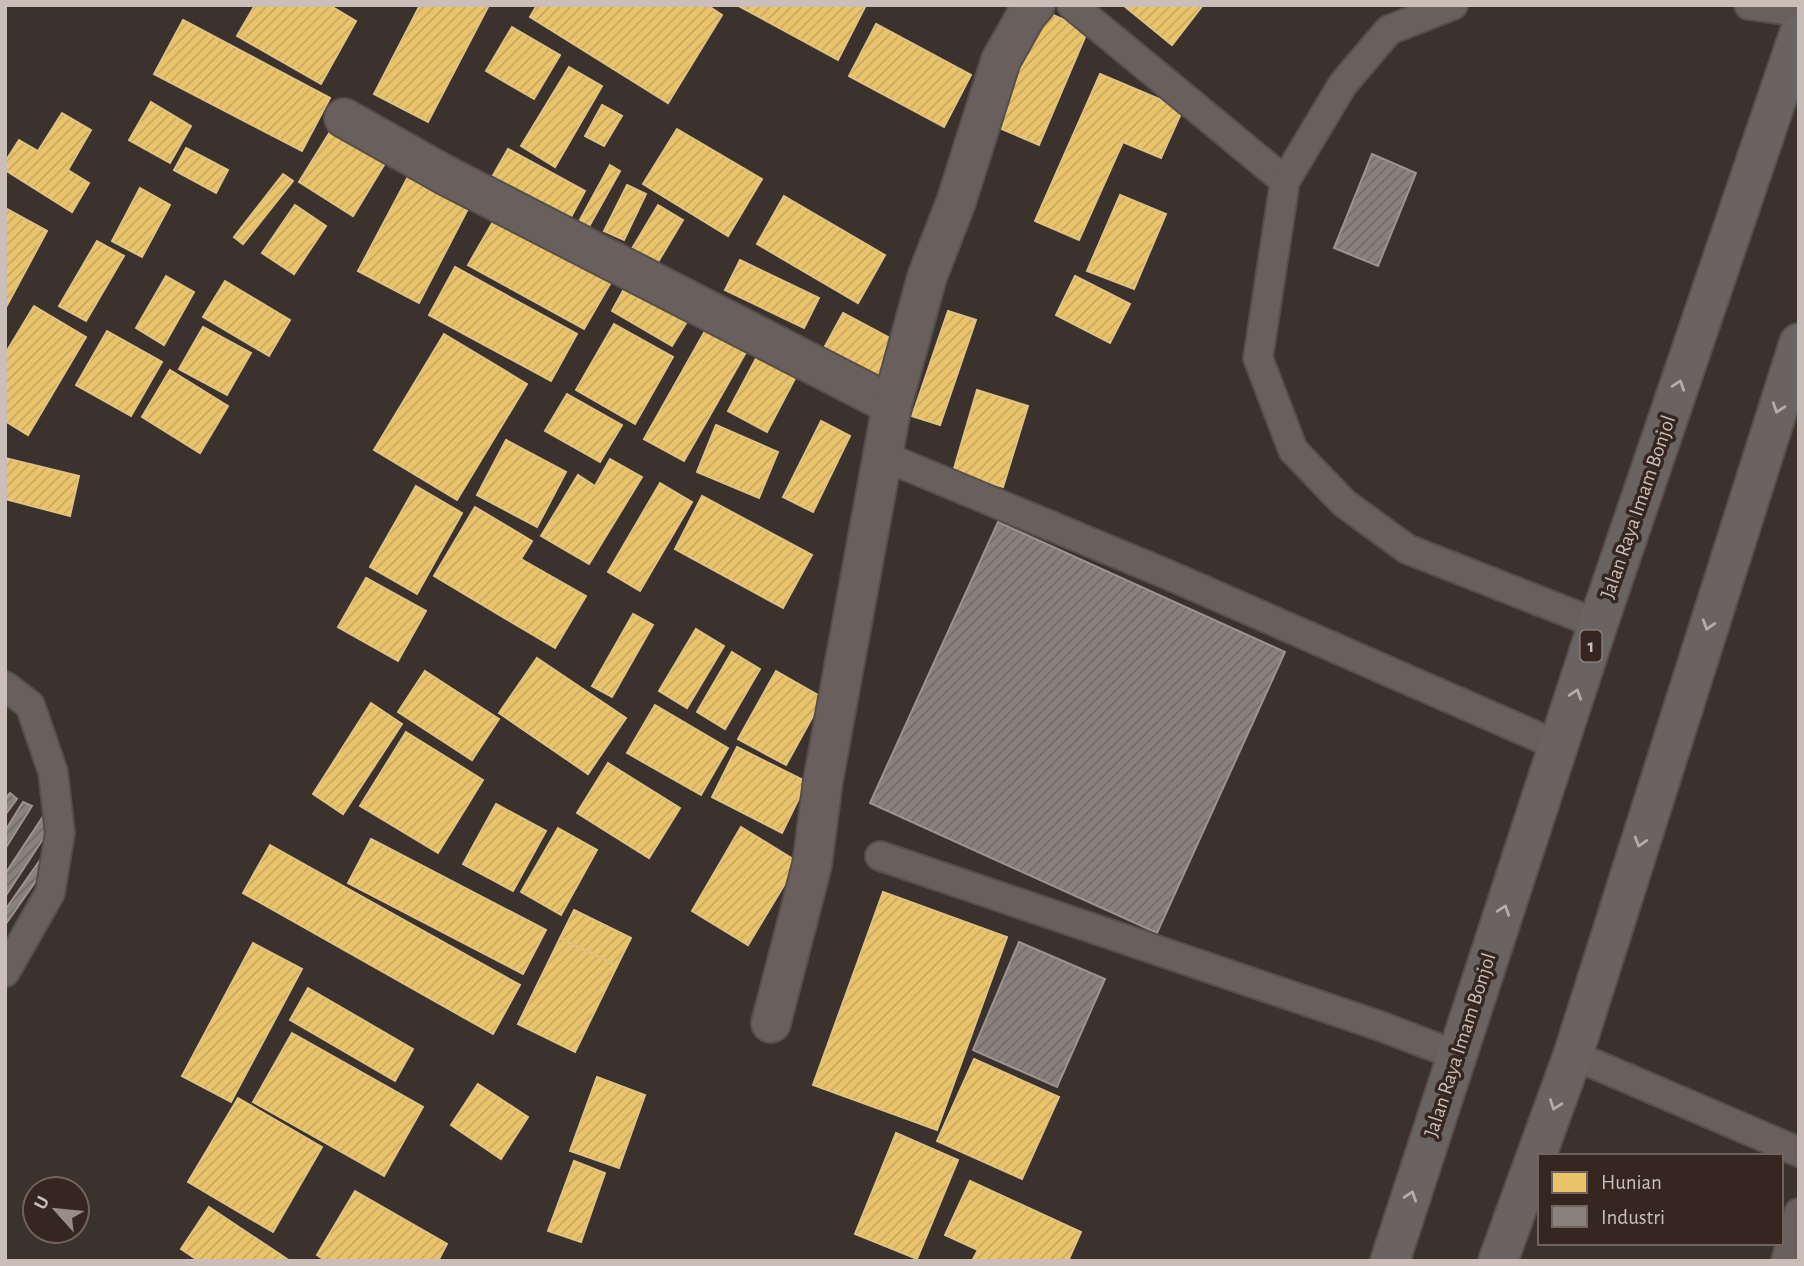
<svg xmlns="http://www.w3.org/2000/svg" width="1804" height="1266" viewBox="0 0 1804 1266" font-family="'Alegreya Sans',sans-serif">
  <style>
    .homes { fill: url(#homes-hatch); stroke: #e0c281; stroke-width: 2 }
    .industry { fill: url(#industry-hatch); stroke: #9e938e; stroke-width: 2 }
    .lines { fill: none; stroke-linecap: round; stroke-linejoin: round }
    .lane-casing { stroke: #554e4b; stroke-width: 32 }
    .street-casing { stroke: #554e4b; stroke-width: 42 }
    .highway-casing { stroke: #574e4a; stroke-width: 42 }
    .lane { stroke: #69605d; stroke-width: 28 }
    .street { stroke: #69605d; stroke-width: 38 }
    .highway { stroke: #696462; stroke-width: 38 }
    .oneway { stroke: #b7aca7 }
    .labels { text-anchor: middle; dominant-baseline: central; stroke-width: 7; stroke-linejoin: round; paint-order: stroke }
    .shield { fill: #362620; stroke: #9e908a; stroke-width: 2 }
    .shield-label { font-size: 19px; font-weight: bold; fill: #cbbeb8 }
    .street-label { font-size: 21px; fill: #cbbeb8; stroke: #362620 }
  </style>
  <defs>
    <pattern id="homes-hatch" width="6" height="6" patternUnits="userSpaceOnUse" patternTransform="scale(1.75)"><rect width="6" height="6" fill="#e9c46a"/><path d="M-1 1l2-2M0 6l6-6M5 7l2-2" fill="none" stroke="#c7a860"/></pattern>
    <pattern id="industry-hatch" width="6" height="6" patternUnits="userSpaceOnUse" patternTransform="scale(1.75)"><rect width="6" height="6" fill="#8a817c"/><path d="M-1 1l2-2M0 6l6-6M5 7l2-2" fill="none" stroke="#736b67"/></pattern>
  </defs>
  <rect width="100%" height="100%" fill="#3b312d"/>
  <g class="homes">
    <polygon points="255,5 329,5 356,21 321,84 237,36"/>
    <polygon points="420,5 489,5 428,122 374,94"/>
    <polygon points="537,5 707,5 722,15 668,103 530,17"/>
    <polygon points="737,5 866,5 838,60"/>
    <polygon points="1123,5 1203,5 1172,45"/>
    <polygon points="1039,9 1088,30 1039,145 990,124"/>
    <polygon points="183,20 330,98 302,151 154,74"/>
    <polygon points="876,24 971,75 944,127 849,76"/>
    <polygon points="512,27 560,55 534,99 486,71"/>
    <polygon points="569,67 602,86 555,167 521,146"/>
    <polygon points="1100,74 1183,109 1161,158 1123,142 1079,240 1035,221"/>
    <polygon points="151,102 191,126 170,163 129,140"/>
    <polygon points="602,105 622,116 604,146 585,136"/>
    <polygon points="62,113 91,130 68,170 89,183 72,212 5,170 5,162 19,140 38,151"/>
    <polygon points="336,122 390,155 353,216 299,182"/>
    <polygon points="677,129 762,179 728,236 643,184"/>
    <polygon points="186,148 228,170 216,193 174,170"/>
    <polygon points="508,149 585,191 570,219 492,177"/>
    <polygon points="610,165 620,171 586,232 576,227"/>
    <polygon points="411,171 471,203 419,303 358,271"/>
    <polygon points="283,174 293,181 243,244 234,237"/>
    <polygon points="627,185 646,194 624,240 604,231"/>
    <polygon points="140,188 170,205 142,257 112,241"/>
    <polygon points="1120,195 1166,214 1134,289 1087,271"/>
    <polygon points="784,196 885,255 858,303 757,244"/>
    <polygon points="295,205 326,226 294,274 262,253"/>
    <polygon points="658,205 683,220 655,267 630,252"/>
    <polygon points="5,208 47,231 5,309"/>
    <polygon points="498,213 614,277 584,329 468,265"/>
    <polygon points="97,241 124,256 86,321 59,306"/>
    <polygon points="740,260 819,298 804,328 725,290"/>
    <polygon points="455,267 577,334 551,381 429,315"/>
    <polygon points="166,276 194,292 164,345 136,328"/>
    <polygon points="1075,276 1130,304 1110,343 1056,315"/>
    <polygon points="630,278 691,315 672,346 612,311"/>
    <polygon points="225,281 290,320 269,356 203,317"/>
    <polygon points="34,306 86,337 28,435 5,421 5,354"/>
    <polygon points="948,311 976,320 940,425 912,416"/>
    <polygon points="843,313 901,344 882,379 824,348"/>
    <polygon points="710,322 750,345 684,461 644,439"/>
    <polygon points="614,324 673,357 635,424 576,390"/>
    <polygon points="203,327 251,353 227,395 179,369"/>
    <polygon points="107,331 162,362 131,416 76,385"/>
    <polygon points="444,334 527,384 457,500 374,450"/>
    <polygon points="761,349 800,369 767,432 728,411"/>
    <polygon points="170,370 228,406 200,453 142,417"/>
    <polygon points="977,390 1028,406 1003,487 953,472"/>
    <polygon points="567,394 622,425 600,462 545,431"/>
    <polygon points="821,421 850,436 813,512 783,497"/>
    <polygon points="716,425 778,452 759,498 697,472"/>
    <polygon points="506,440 566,472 537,527 477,495"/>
    <polygon points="5,458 79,476 70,516 5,499"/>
    <polygon points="610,459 642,477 589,564 541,536 578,475 595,486"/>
    <polygon points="660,483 692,502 640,591 608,572"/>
    <polygon points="416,486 462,513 417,594 370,567"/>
    <polygon points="702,496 812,555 783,608 675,549"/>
    <polygon points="475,507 532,541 521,559 586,596 555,648 434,576"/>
    <polygon points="366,578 426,611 398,661 338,627"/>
    <polygon points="633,614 653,625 612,697 592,686"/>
    <polygon points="696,629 724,646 687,708 659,691"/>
    <polygon points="732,652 760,669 725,729 697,712"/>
    <polygon points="537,658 626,718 588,774 499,713"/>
    <polygon points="425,671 499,719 472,760 398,712"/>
    <polygon points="776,671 823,698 786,765 738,739"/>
    <polygon points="371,703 402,724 343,814 313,794"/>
    <polygon points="655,705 728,748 701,795 627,753"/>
    <polygon points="406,732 483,780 438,853 360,806"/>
    <polygon points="737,747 807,782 782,833 712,797"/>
    <polygon points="608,763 680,808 649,858 577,813"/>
    <polygon points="496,804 546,831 513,891 463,864"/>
    <polygon points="741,827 798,862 748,945 692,911"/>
    <polygon points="558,828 597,850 561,915 521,892"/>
    <polygon points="371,839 546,930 523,974 348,883"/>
    <polygon points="270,845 520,985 493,1034 243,893"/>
    <polygon points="883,892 1007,937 937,1130 813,1085"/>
    <polygon points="574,910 631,938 617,966 560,938"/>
    <polygon points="560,938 617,966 575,1052 518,1024"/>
    <polygon points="253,943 302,969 231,1102 182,1076"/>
    <polygon points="308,988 413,1049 395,1081 290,1020"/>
    <polygon points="292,1033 423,1107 384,1176 253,1102"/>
    <polygon points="974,1059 1059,1097 1022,1179 937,1141"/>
    <polygon points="597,1077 645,1095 619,1168 570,1151"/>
    <polygon points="478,1084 528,1117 501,1159 451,1125"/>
    <polygon points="238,1098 322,1147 273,1232 188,1182"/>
    <polygon points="896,1133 958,1160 917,1259 855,1234"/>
    <polygon points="574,1161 605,1173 581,1242 548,1231"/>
    <polygon points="970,1181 1081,1232 1068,1261 972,1261 978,1250 945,1235"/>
    <polygon points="355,1191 447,1244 438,1261 326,1261 317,1255"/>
    <polygon points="209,1207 290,1261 199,1261 181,1249"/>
  </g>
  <g class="industry">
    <polygon points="1372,154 1416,173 1378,266 1334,248"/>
    <polygon points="998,522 1285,652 1157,933 870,803"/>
    <polygon points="10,793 17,799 5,815 5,799"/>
    <polygon points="23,802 32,806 5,849 5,831"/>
    <polygon points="44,815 54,822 5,897 5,874"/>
    <polygon points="43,856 50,861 5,925 5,910"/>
    <polygon points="1019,942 1105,979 1057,1087 973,1050"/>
  </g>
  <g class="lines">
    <defs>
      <g id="lane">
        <polyline points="1072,5 1285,181"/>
        <polyline points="1453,5 1389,30 1343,84 1285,181 1258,358 1293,450 1344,503 1407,549 1598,624"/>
        <polyline points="1749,5 1799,12"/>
        <polyline points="883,456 1164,573 1559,746"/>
        <polyline points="5,686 30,705 53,772 60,833 50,893 5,972"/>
        <polyline points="880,856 1380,1026 1456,1055"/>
        <polyline points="1573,1055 1799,1152"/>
        <polyline points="1786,1261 1799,1213"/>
      </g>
      <g id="street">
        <polyline points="344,118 445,175 892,405"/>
        <polyline points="771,1023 812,865 823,781 892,405 927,277 956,202 1001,60 1027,14 1035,5"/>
      </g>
      <g id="highway">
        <polyline points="1390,1261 1598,624 1799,34"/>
        <polyline points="1498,1261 1573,1055 1799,343"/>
      </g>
    </defs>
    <use href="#lane" class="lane-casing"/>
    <use href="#street" class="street-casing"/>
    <use href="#highway" class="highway-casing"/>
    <use href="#lane" class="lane"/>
    <use href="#street" class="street"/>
    <use href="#highway" class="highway"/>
  </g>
  <defs><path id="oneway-chevron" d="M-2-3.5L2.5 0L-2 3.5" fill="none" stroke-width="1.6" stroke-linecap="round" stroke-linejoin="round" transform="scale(1.75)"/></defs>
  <g class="oneway">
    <use href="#oneway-chevron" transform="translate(1679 385) rotate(-71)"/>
    <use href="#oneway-chevron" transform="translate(1778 408) rotate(108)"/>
    <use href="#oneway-chevron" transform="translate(1708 625) rotate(107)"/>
    <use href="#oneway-chevron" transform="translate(1576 694) rotate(-72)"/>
    <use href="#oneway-chevron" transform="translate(1640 842) rotate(107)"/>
    <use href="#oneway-chevron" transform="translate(1504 910) rotate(-71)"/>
    <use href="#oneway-chevron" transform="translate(1555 1105) rotate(110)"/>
    <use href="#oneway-chevron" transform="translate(1411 1196) rotate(-72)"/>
  </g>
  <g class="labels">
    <rect class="shield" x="1580.5" y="630.5" width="21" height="31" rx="5"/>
    <g class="shield-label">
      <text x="1591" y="646">1</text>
    </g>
    <g class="street-label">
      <text transform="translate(1638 507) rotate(-71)">Jalan Raya Imam Bonjol</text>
      <text transform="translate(1460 1045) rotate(-72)">Jalan Raya Imam Bonjol</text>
    </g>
  </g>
  <rect width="1804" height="1266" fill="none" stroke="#cbbeb8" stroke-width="14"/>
  <rect x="1538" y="1154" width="245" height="91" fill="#362620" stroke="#72635d" stroke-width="2"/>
  <rect x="1552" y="1172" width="35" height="21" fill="#e9c46a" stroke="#72635d" stroke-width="2"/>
  <text x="1601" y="1189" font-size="21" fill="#cbbeb8">Hunian</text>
  <rect x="1552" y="1206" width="35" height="21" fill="#8a817c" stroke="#72635d" stroke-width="2"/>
  <text x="1601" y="1224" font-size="21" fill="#cbbeb8">Industri</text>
  <g transform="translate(56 1210) rotate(297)"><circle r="33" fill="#362620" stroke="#72635d" stroke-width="2"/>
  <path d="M0-5L12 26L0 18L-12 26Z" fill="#998d87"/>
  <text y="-10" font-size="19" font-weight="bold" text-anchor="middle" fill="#cbbeb8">U</text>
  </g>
</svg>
